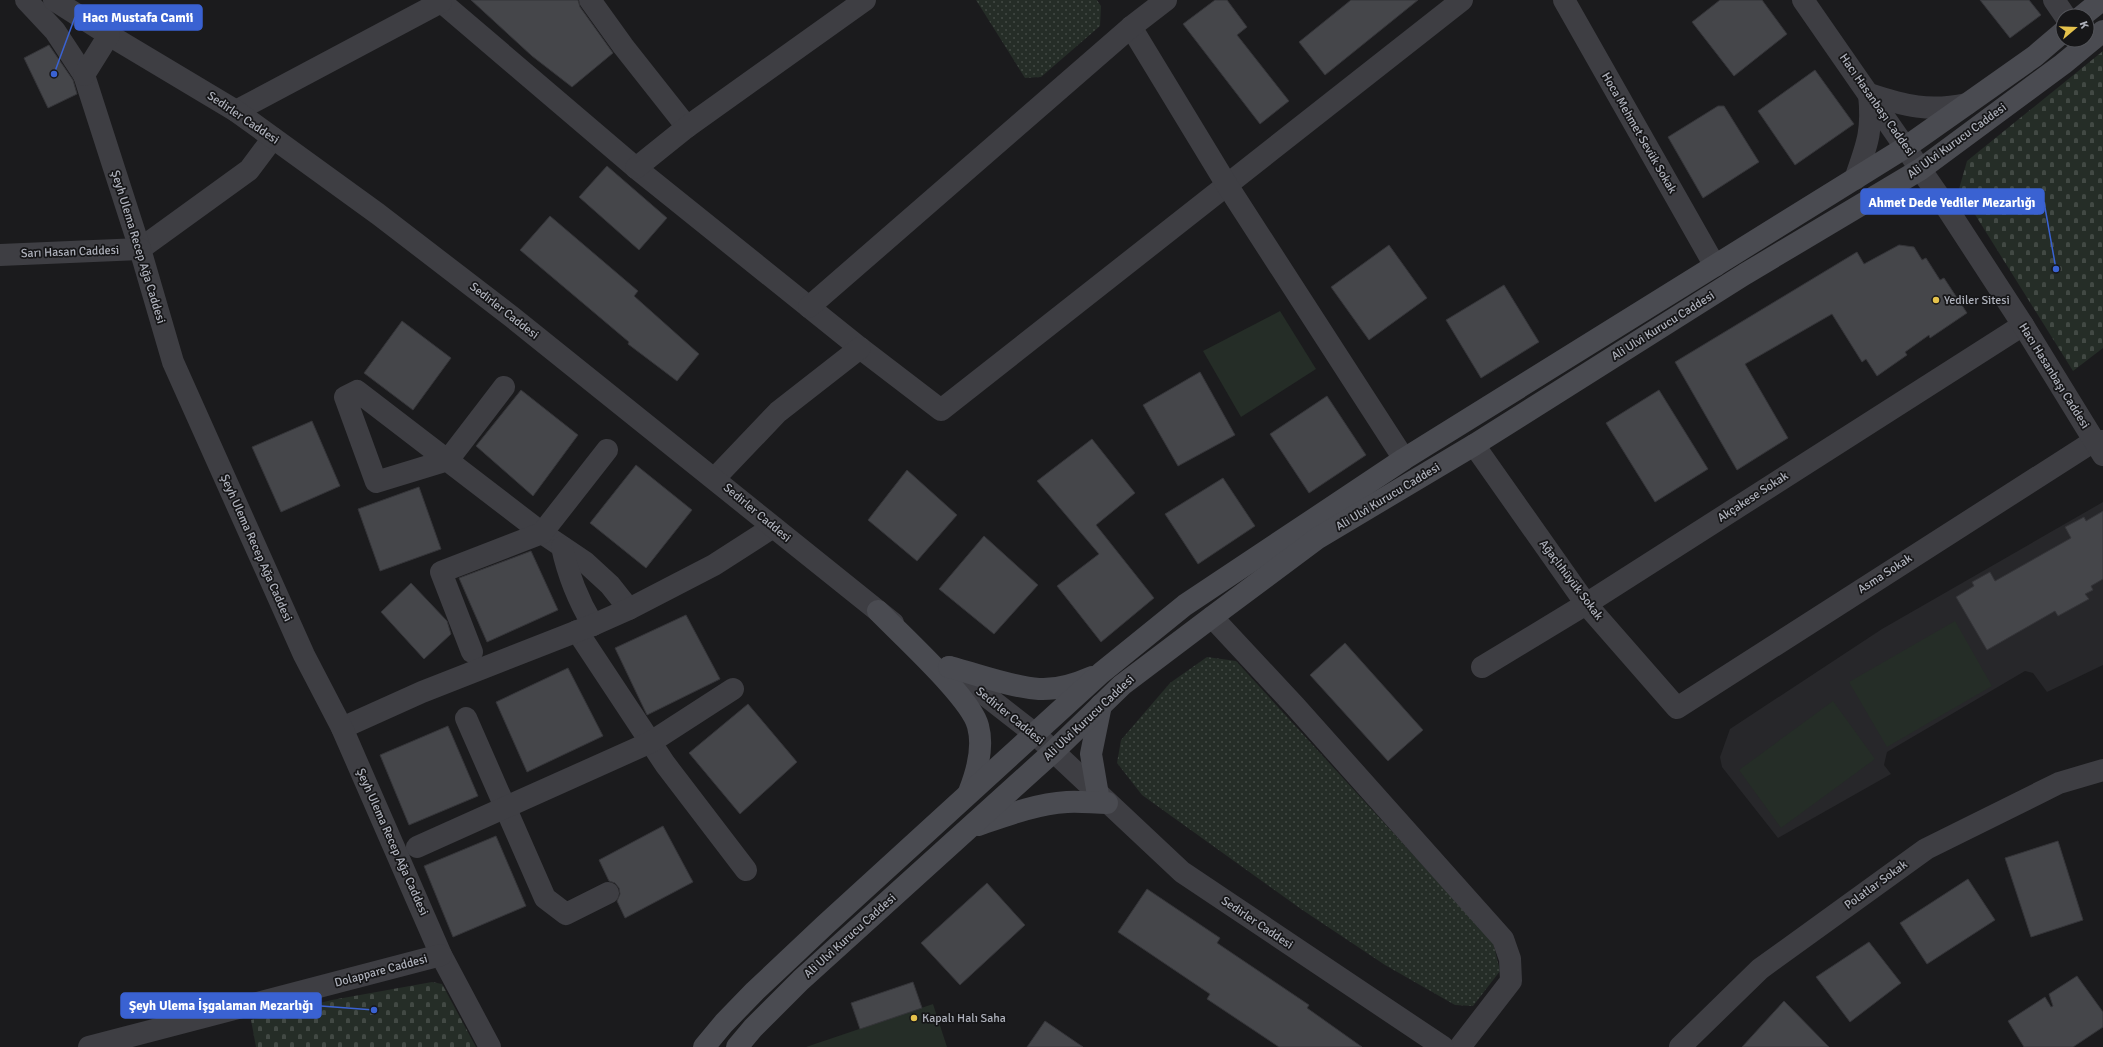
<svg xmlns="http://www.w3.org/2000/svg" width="2103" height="1047" viewBox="0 0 2103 1047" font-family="Signika,sans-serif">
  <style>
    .built { fill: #27272a }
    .green { fill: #252d27 }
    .cemetery { fill: url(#cemetery-stones) }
    .park { fill: url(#park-dots) }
    .building { fill: #45464a; stroke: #353539 }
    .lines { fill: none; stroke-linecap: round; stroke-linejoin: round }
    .minor { stroke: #3e3e43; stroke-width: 22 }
    .tertiary { stroke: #3e3e43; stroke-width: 22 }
    .secondary { stroke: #4a4b51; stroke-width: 22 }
    .poi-dot { fill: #e5c24b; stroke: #161618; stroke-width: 1.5 }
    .labels { text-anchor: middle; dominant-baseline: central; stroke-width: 3.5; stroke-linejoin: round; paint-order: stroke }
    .street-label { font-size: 12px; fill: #aeb1bb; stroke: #161618 }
    .poi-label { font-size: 12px; fill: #aeb1bb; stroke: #161618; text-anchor: start }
    .leader { fill: none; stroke: #3a62d2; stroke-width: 1.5 }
    .callout-dot { fill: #3a62d2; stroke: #161618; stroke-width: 1.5 }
    .callout { fill: #3a62d2; stroke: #3a62d2; stroke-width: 1.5 }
    .callout-label { font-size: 13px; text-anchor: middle; font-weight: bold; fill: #fff }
  </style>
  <defs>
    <pattern id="cemetery-stones" width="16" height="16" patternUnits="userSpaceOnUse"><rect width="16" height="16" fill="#252d27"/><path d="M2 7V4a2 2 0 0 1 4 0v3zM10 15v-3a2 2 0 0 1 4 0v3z" fill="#424944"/></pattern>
    <pattern id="park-dots" width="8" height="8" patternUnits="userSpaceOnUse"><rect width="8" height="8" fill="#252d27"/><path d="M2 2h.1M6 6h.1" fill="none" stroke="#424944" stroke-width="1.8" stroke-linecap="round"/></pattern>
  </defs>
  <rect width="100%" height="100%" fill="#1b1b1d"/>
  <polygon class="built" points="2103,502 2103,665 2047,692 2033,673 2025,671 1887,752 1884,765 1891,774 1778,838 1722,767 1720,757 1730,729 1882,629"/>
  <g class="green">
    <polygon points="1280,311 1316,369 1241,417 1203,351"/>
    <polygon points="1955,621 1992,686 1887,747 1849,682"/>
    <polygon points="1833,701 1875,759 1781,828 1739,770"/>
    <polygon points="933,1004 947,1047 806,1047"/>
  </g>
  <g class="cemetery">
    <polygon points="2103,51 2103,348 2073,371 1959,189 1967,161"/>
    <polygon points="432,982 442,984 476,1047 256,1047 251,1020 332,1000"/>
  </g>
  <g class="park">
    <polygon points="976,0 1097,0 1101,6 1100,26 1041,77 1025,78"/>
    <polygon points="1207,657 1236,661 1493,942 1500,971 1473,1006 1455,1005 1385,965 1301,909 1142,795 1117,763 1121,740 1170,683"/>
  </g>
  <g class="building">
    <polygon points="471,0 578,0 580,7 613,53 572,87 532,56"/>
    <polygon points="1215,0 1227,0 1247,27 1237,35 1289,101 1260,124 1183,24"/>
    <polygon points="1351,0 1418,0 1325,75 1299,42"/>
    <polygon points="1720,0 1762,0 1787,34 1734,76 1692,22"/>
    <polygon points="1980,0 2029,0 2041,15 2010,38"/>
    <polygon points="49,45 73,80 77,94 48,108 24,58"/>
    <polygon points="1815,70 1854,124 1795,165 1758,111"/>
    <polygon points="1718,106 1724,106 1759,162 1703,198 1668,137"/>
    <polygon points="607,166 667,218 639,250 579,197"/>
    <polygon points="550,216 638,291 634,296 699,354 677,381 628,344 629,342 520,250"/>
    <polygon points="1389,245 1427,298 1369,340 1331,287"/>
    <polygon points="1899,245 1914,247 1922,260 1926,258 1940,280 1944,278 1967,313 1930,338 1929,335 1905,352 1907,355 1877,376 1866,359 1862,362 1832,314 1745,364 1788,438 1737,470 1675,362 1857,252 1864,264"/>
    <polygon points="1504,285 1539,342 1481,378 1446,320"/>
    <polygon points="402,321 451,358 413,410 364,373"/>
    <polygon points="1200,372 1235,435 1178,466 1143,405"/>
    <polygon points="521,390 578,435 533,496 476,446"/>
    <polygon points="1659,390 1708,469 1655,502 1606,423"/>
    <polygon points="1327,396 1366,455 1309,493 1270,434"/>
    <polygon points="312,421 340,486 281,512 252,447"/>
    <polygon points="1092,439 1135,493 1096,525 1154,598 1101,642 1057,586 1099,554 1037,481"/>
    <polygon points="636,465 692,510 646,568 590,523"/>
    <polygon points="907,470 957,515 917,561 868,520"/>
    <polygon points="1223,478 1255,526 1198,564 1165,514"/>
    <polygon points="419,487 441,549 380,571 358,509"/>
    <polygon points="2103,511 2103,579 2091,586 2093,590 2085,594 2089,599 2058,616 2055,611 1987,650 1956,597 1974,586 1972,582 1990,572 1995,581 2071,538 2065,527 2084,517 2086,521"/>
    <polygon points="984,536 1038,585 994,634 939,589"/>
    <polygon points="531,551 558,610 487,642 459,578"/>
    <polygon points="411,583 447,621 451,634 424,659 381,612"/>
    <polygon points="686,615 720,679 647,715 615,648"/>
    <polygon points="1345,643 1423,730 1388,761 1310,675"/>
    <polygon points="568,668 603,736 527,772 496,702"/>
    <polygon points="748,704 797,762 740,814 689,753"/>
    <polygon points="448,726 478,796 409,825 380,755"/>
    <polygon points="663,826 693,882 625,918 617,901 620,894 619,888 615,883 609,881 599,860"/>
    <polygon points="496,836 526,906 453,937 424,866"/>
    <polygon points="2058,841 2083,920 2031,937 2005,858"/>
    <polygon points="1968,879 1995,920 1927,964 1900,923"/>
    <polygon points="987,883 1025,925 960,985 921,943"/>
    <polygon points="1147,889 1220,938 1217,943 1309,1005 1307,1008 1362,1047 1279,1047 1207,999 1210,994 1118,932"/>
    <polygon points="1869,942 1901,983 1850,1022 1816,977"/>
    <polygon points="2077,976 2103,1012 2103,1027 2073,1047 2024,1047 2008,1021 2045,997 2051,1007 2053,1006 2049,994"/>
    <polygon points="913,982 922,1008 860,1029 851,1003"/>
    <polygon points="1784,1001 1829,1047 1742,1047"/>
    <polygon points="1045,1021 1083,1047 1027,1047"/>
  </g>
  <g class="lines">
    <g class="minor">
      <polyline points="439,0 636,168 860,348 941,410 1462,0"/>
      <polyline points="590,0 623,46 687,127"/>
      <polyline points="1564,0 1715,266"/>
      <polyline points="2054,0 2065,16"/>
      <polyline points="1131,27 1227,185 1404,459"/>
      <polyline points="236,111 441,2"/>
      <polyline points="636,168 687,127 865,0"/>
      <polyline points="140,249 249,170 273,138"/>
      <polyline points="809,307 1131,27 1166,0"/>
      <polyline points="504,387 448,460 376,482 345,397 357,391 542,533 585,562 610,585 629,609"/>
      <polyline points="1474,445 1586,604 1677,708 2094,441 2103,441"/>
      <polyline points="715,478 778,412 860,348"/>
      <path d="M562 547C568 575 578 600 593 625"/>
      <polyline points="1212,617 1295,706 1503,939 1510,959 1511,981 1460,1047"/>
      <polyline points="577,631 665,764 746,870"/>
      <polyline points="472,652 441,572 542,533 607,450"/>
      <polyline points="1482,667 1586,604 2023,325"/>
      <polyline points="466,718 545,898 566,914 608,893"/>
      <polyline points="342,728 422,692 593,625 629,609 714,565 773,527"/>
      <polyline points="417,847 651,742 733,689"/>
      <polyline points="1680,1047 1760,969 1926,849 2059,783 2103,770"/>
    </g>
    <g class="tertiary">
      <polyline points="26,0 55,31 84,75 140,249 173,362 304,655 342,728 441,955 490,1047"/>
      <polyline points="54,0 109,35 236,111 378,214 512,317 893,623"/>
      <polyline points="1803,0 1941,199 2023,325 2103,455"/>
      <polyline points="84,75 109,35"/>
      <path d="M1855 179C1867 145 1873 131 1869 94 1905 106 1929 112 1967 104"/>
      <polyline points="0,255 140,249"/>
      <polyline points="949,667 1035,734 1182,872 1443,1047"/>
      <polyline points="89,1047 441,955"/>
    </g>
    <g class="secondary">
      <polyline points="2082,16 2102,0"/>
      <path d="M878 611C901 635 971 698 978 726 984 748 977 772 969 792"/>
      <path d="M949 667C977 674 1010 687 1039 689 1057 690 1076 684 1092 677"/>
      <polyline points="1098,795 1091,754 1101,705"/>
      <path d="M978 825C1007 815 1036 804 1067 802 1080 801 1094 803 1107 803"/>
      <polyline points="704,1047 724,1023 755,991 825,925 1101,673 1185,605 1404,459 1906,147 2035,56 2063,32"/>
      <polyline points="737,1047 753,1028 801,980 1053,752 1122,685 1212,617 1318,538 1474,445 1745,274 1921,169 2063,64 2103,31"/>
    </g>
  </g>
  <g class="poi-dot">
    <circle cx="1936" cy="300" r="4"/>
    <circle cx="914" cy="1018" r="4"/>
  </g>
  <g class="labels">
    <g class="street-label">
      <text transform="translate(1877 105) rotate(55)">Hacı Hasanbaşı Caddesi</text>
      <text transform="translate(243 118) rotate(34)">Sedirler Caddesi</text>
      <text transform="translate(1639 133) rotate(60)">Hoca Mehmet Sevük Sokak</text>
      <text transform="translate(1957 141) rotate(-36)">Ali Ulvi Kurucu Caddesi</text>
      <text transform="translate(138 247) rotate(73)">Şeyh Ulema Recep Ağa Caddesi</text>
      <text transform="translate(70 252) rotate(-2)">Sarı Hasan Caddesi</text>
      <text transform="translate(504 311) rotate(38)">Sedirler Caddesi</text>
      <text transform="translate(1663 326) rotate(-32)">Ali Ulvi Kurucu Caddesi</text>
      <text transform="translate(2054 376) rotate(58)">Hacı Hasanbaşı Caddesi</text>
      <text transform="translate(1388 497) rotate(-31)">Ali Ulvi Kurucu Caddesi</text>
      <text transform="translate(1753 497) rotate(-33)">Akçakese Sokak</text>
      <text transform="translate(757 513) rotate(40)">Sedirler Caddesi</text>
      <text transform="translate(256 548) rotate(66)">Şeyh Ulema Recep Ağa Caddesi</text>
      <text transform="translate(1885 574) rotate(-33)">Asma Sokak</text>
      <text transform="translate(1571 580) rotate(53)">Ağaçlıhüyük Sokak</text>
      <text transform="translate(1010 716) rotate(39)">Sedirler Caddesi</text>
      <text transform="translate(1089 718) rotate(-43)">Ali Ulvi Kurucu Caddesi</text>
      <text transform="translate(392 842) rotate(66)">Şeyh Ulema Recep Ağa Caddesi</text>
      <text transform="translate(1876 885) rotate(-36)">Polatlar Sokak</text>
      <text transform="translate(1257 923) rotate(34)">Sedirler Caddesi</text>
      <text transform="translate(850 936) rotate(-42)">Ali Ulvi Kurucu Caddesi</text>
      <text transform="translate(381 971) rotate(-15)">Dolappare Caddesi</text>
    </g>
    <g class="poi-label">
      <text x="1944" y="300">Yediler Sitesi</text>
      <text x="922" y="1018">Kapalı Halı Saha</text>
    </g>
  </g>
  <path class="leader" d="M54 74L75 17M2056 269L2044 202M374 1010L321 1006"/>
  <g class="callout-dot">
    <circle cx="54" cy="74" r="4"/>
    <circle cx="2056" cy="269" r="4"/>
    <circle cx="374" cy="1010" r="4"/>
  </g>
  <g class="callout">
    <rect x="75" y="5" width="127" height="25" rx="4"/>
    <rect x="1861" y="189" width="183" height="25" rx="4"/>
    <rect x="121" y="993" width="200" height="25" rx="4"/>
  </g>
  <g class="callout-label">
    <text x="138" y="22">Hacı Mustafa Camii</text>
    <text x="1952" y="207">Ahmet Dede Yediler Mezarlığı</text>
    <text x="221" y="1010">Şeyh Ulema İşgalaman Mezarlığı</text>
  </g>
  <g transform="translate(2075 28) rotate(71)"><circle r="19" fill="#161618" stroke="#535459"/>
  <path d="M0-3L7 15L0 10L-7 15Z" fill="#e5c24b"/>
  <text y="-6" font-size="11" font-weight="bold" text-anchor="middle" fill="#aeb1bb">K</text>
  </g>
</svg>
